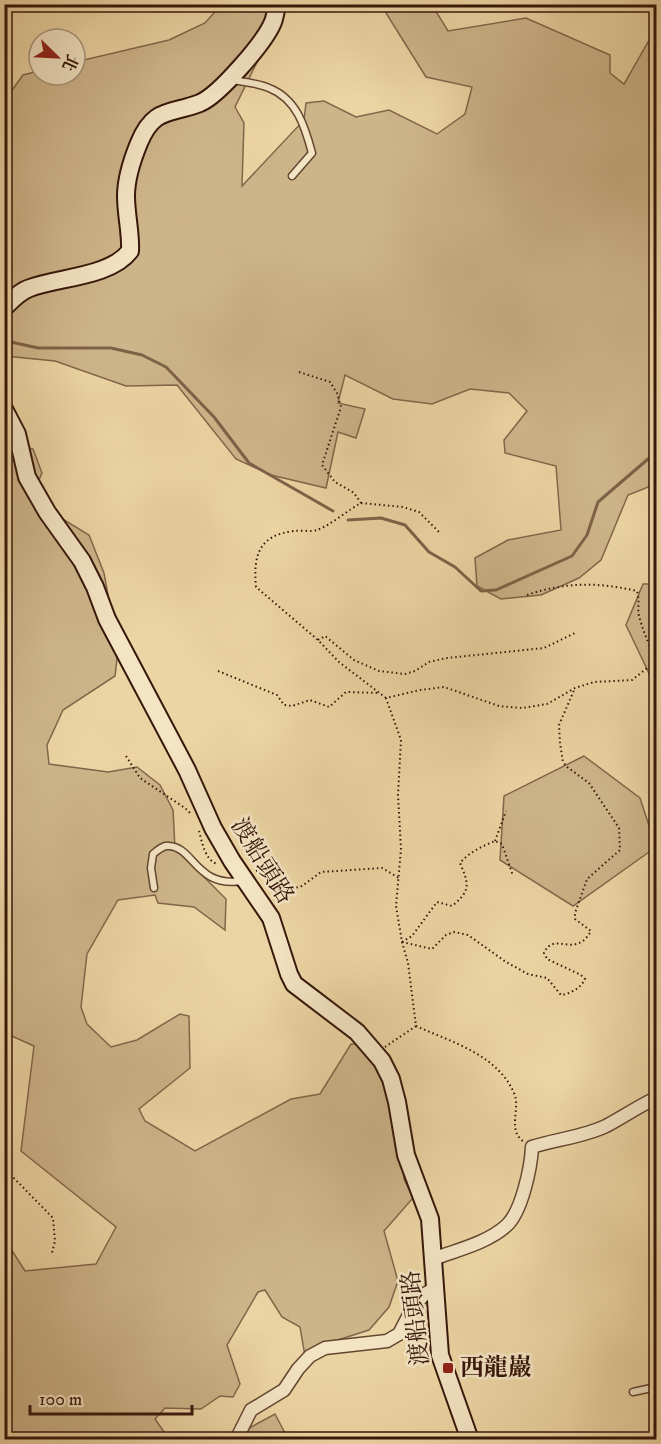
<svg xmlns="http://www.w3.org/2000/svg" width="661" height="1444" viewBox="0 0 661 1444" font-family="'IM FELL DW Pica','Noto Serif TC',serif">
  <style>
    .green { fill: #cdb58a; stroke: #82664a; stroke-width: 1.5 }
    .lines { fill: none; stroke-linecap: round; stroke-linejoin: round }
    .stream { stroke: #7e6247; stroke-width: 3 }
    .lane-casing { stroke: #644630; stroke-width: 9 }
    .street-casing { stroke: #644630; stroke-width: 15 }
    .secondary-casing { stroke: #37170a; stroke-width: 20 }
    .path { stroke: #37170a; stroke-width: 2; stroke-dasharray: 1.5 3; stroke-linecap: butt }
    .lane { stroke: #f3e4c4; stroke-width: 6 }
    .street { stroke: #f3e4c4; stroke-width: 12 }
    .secondary { stroke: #f3e4c4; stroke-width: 16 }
    .poi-dot { fill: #8f2418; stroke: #f3e4c4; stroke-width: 2 }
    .labels { text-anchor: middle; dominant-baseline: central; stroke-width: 5; stroke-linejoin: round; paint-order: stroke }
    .street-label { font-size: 24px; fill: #37170a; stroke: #f3e4c4 }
    .poi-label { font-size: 24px; font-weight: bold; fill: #37170a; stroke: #f3e4c4; text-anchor: start }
  </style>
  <rect width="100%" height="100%" fill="#ecd5a4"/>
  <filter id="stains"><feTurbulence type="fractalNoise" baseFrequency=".00333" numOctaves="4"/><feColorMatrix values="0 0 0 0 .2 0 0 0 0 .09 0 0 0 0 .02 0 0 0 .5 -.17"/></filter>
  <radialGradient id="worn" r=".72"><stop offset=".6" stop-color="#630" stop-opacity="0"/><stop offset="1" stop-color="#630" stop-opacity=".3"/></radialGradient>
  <g class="green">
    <polygon points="221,5 285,5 235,107 244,123 242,186 304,120 306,103 324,101 356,117 389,110 437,134 465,114 472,87 426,77 381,5 432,5 448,31 526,18 610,55 610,73 624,84 656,28 656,484 628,495 601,560 579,578 541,595 501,599 477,586 475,558 508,540 561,530 556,466 505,453 504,440 527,411 509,393 470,389 432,404 393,399 345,375 338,403 365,409 356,438 338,432 326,488 271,475 236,459 177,385 126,386 55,361 5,356 5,100 23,75 39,71 39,75 75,75 75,62 169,40 205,23"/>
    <polygon points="5,440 33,449 42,473 36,487 46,509 89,535 104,573 118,650 115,676 63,710 47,745 49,764 108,772 137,767 160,785 173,810 175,848 226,899 225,930 194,907 158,903 155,895 118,900 87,954 81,1007 87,1024 111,1047 137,1040 180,1014 189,1016 190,1068 139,1109 145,1121 195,1151 291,1099 320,1094 351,1044 364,1044 393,1090 404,1179 413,1198 384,1231 398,1281 389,1307 369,1330 322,1345 305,1356 300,1327 282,1317 265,1290 258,1292 227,1345 240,1384 233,1397 220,1396 201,1409 165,1408 155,1419 169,1439 5,1439 4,1238 25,1271 96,1264 116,1227 21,1151 34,1046 5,1033"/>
    <polygon points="643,584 656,584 656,688 626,625"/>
    <polygon points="584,756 640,798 656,847 573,906 500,860 504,796"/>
    <polygon points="275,1414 288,1439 227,1440"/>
  </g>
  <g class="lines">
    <g class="stream">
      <polyline points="4,345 11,342 38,348 111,348 142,355 166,367 214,417 249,463 333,511"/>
      <polyline points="348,520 381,518 405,525 429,552 455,567 481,591 496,590 572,556 587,535 598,502 648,459 656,457"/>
    </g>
    <defs>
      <g id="lane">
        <path d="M232 80C244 82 258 83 269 88 297 99 305 127 312 153L292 176"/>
        <path d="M154 888 151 868 153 854C158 850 163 845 169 846 194 847 196 888 242 881"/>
        <polyline points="633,1392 656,1387"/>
      </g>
      <g id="street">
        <path d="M433 1259C457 1250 487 1243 506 1226 522 1212 531 1167 532 1147 557 1139 583 1137 606 1126 623 1117 639 1106 656 1098"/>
        <polyline points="235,1440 237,1438 251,1410 284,1390 298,1369 310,1356 325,1348 387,1341 399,1334 413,1307 425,1294 435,1288"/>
      </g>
      <g id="secondary">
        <path d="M4 308C12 300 20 291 30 288 59 277 110 277 130 251 131 233 126 215 126 196 126 179 132 160 139 143 154 107 169 115 200 103 219 95 265 42 273 22 275 17 276 10 277 4"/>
        <polyline points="4,409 17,434 27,477 47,512 82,561 95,587 107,619 187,770 213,828 232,861 271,918 289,974 294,984 357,1032 382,1061 391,1079 397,1102 406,1155 430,1219 440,1355 470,1440"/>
      </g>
    </defs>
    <use href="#lane" class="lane-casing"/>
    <use href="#street" class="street-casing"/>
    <use href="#secondary" class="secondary-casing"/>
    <g class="path">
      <path d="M299 372 330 382 337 393 341 407 322 465 335 482 354 493 361 503C348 510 331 525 317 530 311 532 301 530 294 531 259 535 253 555 256 587L318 640 339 662 386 698"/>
      <polyline points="361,503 403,507 419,512 441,534"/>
      <path d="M527 595C565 582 598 582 637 591 640 600 637 608 639 616 643 631 649 645 656 659"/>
      <polyline points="4,603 8,611"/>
      <polyline points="318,640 325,636 354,660 379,671 405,674 415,671 429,662 447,658 544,648 575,633"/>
      <polyline points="218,671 277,695 284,705 292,706 310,700 329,707 346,692 380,693"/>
      <polyline points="126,756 140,778 185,808 192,815"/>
      <path d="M199 831C202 842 205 860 217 864"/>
      <polyline points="495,841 506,811"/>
      <polyline points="256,871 262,870 272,885 288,890 302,886 321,872 382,868 399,878"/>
      <path d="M402 942 432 949 446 935 454 932 468 935 506 962 528 974 547 978 561 995C570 994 581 988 585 979L581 975 547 959 544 953C554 930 575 960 591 931L575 919V913L587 879 620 850 619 828 589 783 567 767 563 762 560 743 559 725 575 688"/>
      <path d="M402 942 412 936 437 902 452 906C471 891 469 884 460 863 469 852 483 846 495 841L502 844 513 876"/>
      <path d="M416 1026C451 1042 497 1054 514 1093 521 1107 507 1130 523 1141"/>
      <polyline points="385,1047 416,1026 408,963 402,942 396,906 401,849 398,795 401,740 386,698 420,690 444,687 499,706 522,708 547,704 575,688 594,682 632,680 656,661"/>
      <polyline points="4,1168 53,1218 55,1241 52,1253"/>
    </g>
    <use href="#lane" class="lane"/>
    <use href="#street" class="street"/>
    <use href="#secondary" class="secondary"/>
  </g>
  <rect class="poi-dot" x="442" y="1362" width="12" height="12" rx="3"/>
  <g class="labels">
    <g class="street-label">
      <text transform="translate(262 861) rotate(58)">渡船頭路</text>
      <text transform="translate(416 1318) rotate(-96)">渡船頭路</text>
    </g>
    <g class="poi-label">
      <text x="460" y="1368">西龍巖</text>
    </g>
  </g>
  <rect width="661" height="1444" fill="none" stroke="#ecd5a4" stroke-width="24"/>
  <rect x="6" y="6" width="649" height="1432" fill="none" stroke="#37170a" stroke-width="3"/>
  <rect x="12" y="12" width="637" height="1420" fill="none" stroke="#37170a" stroke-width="1.5"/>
  <g transform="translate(57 57) rotate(114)"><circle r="28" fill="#f3e4c4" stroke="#a8927a" stroke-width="1.5"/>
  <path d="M0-4.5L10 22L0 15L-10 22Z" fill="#8f2418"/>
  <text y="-9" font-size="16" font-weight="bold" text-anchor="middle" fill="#37170a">北</text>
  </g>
  <path d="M30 1405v9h162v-9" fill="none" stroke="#37170a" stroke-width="3"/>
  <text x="39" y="1405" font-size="18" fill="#37170a" stroke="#f3e4c4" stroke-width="4.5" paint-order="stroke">100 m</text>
  <rect width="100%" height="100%" filter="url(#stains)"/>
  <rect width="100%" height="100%" fill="url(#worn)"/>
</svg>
